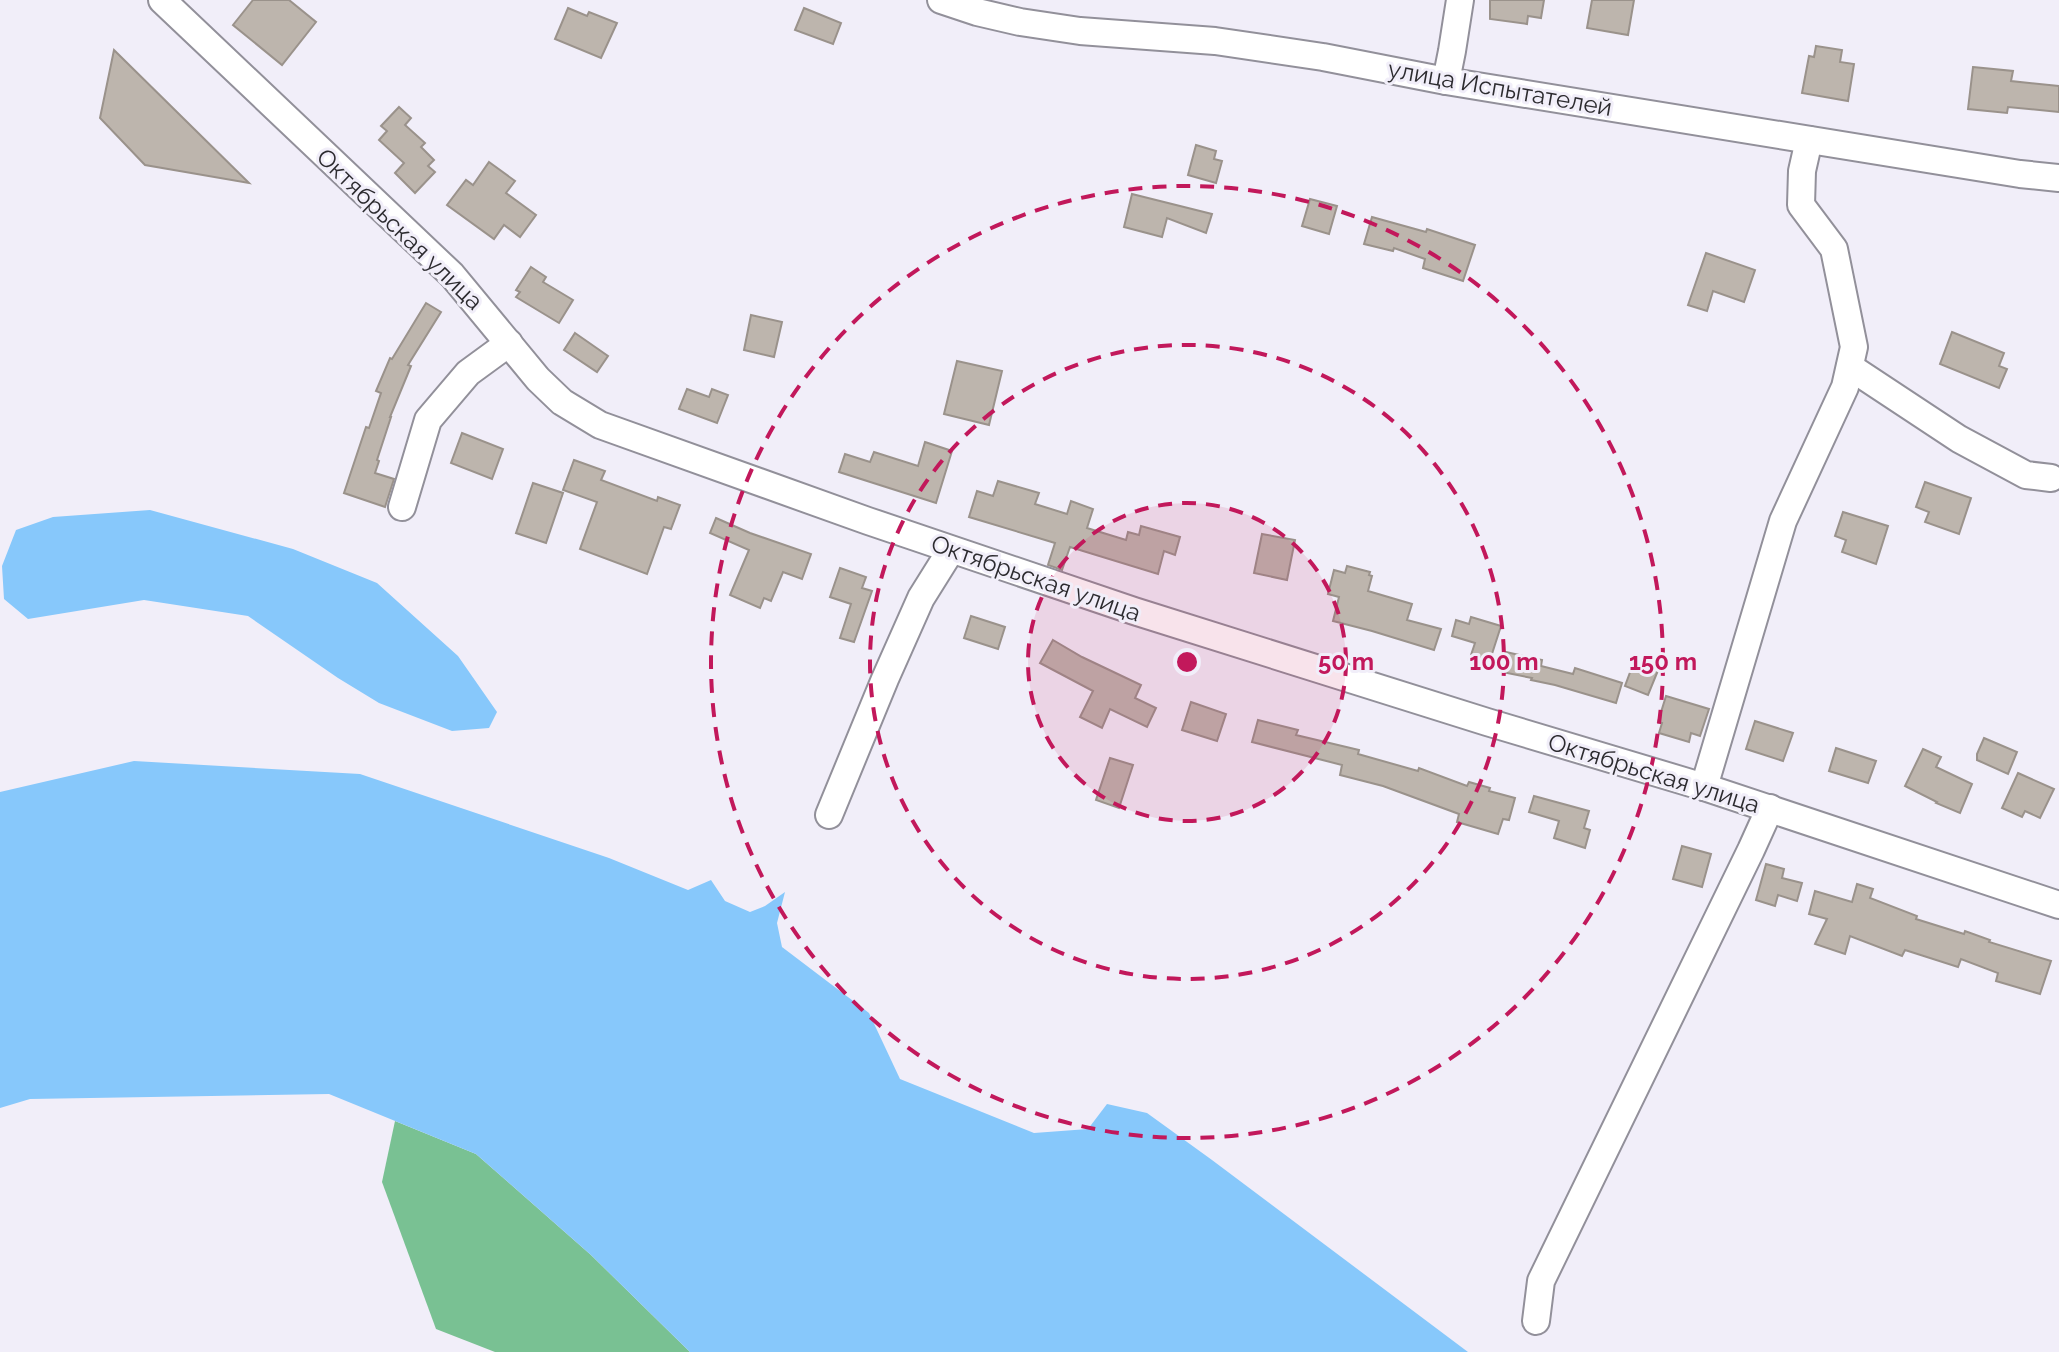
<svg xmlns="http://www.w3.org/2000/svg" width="2059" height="1352" viewBox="0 0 2059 1352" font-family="Raleway,sans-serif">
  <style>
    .forest { fill: #79c193 }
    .water { fill: #87c8fb }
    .building { fill: #bdb5ad; stroke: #9a928b; stroke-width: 2 }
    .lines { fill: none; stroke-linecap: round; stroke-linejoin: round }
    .minor-casing { stroke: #92909a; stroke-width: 30 }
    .minor { stroke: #fff; stroke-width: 26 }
    .ring { fill: none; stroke: #c2185b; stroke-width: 4; stroke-dasharray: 14 10 }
    .labels { text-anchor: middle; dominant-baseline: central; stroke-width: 6; stroke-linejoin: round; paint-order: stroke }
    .street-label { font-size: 24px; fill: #2c2b2f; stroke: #f1eef9 }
    .centre { fill: #c2185b; stroke: #f1eef9; stroke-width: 4 }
    .ring-label { font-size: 24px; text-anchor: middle; font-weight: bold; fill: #c2185b; stroke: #f1eef9; stroke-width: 6; stroke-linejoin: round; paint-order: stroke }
  </style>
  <rect width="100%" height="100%" fill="#f1eef9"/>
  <polygon class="forest" points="395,1121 476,1154 591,1255 690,1352 495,1352 436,1329 382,1182"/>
  <g class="water">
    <polygon points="150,510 293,549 377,583 458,656 497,712 489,728 452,731 379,703 338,678 248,616 144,600 28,619 4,599 2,566 16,530 53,517"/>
    <polygon points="134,761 360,774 609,858 688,890 711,880 725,901 750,912 765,906 785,892 777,923 782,947 869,1013 900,1079 1034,1133 1088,1129 1107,1104 1147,1113 1212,1160 1468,1352 690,1352 591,1255 476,1154 329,1094 30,1099 0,1108 0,792"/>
  </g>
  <g class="building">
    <polygon points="253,0 289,0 316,22 282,65 233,25"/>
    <polygon points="1490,0 1544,0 1541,18 1528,16 1527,24 1490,19"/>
    <polygon points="1592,0 1634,0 1628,35 1587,28"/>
    <polygon points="568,8 587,16 589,12 617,23 601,58 555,39"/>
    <polygon points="804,8 841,23 833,44 795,30"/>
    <polygon points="1816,46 1842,50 1840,62 1854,64 1848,101 1802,93 1809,56 1814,57"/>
    <polygon points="114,50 249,183 145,165 100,118"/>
    <polygon points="1973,67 2013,71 2011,81 2059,86 2059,112 2008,107 2007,113 1968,109"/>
    <polygon points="399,107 411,118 405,125 425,143 421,147 434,160 428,166 435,172 415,193 395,173 404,163 379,140 387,131 381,126"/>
    <polygon points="1196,145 1216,151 1214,159 1222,161 1216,183 1188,175"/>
    <polygon points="489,162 515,181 506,193 536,215 520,237 504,225 494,239 447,205 466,180 473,185"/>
    <polygon points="1132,194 1212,214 1206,233 1167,218 1162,237 1124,227"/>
    <polygon points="1310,199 1337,206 1329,234 1302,226"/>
    <polygon points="1372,217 1426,232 1427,229 1475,245 1463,281 1423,268 1425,259 1394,248 1393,251 1364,244"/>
    <polygon points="1706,253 1755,270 1744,302 1713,291 1707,311 1688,305"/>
    <polygon points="531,267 546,277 543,282 573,300 559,323 516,297 520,292 516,290"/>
    <polygon points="426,303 441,312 408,365 411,366 390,417 391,417 377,460 379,461 375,473 394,479 385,507 344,493 366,427 369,428 381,393 376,391 390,358 392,359"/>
    <polygon points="751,315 782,322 774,357 744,350"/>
    <polygon points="1952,332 2004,353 1999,366 2007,369 1999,388 1940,364"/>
    <polygon points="575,333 608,356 597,372 564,350"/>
    <polygon points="957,361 1002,371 989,425 944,414"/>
    <polygon points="687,389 709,397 712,389 728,395 717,423 679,409"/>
    <polygon points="462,433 503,449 492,479 451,463"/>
    <polygon points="925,442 952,451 936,503 839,472 845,454 870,462 874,452 918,466"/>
    <polygon points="574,460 605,471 601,480 657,501 658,497 680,505 671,529 664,527 647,574 580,549 597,502 563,490"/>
    <polygon points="998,481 1039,493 1035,504 1067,514 1071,501 1093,509 1087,528 1126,540 1128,532 1139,535 1141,526 1180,537 1175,555 1164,551 1158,574 1070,547 1062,570 1048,565 1055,543 969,517 977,491 993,496"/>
    <polygon points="1925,482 1971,498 1959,534 1925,522 1929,512 1916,507"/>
    <polygon points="533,483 563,493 546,543 516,533"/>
    <polygon points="1843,512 1888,526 1876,564 1842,552 1846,540 1835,536"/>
    <polygon points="716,518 750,533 811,554 802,579 783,572 771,601 764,598 760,608 730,595 749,550 710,533"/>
    <polygon points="1262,534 1295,540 1287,580 1254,573"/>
    <polygon points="1347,566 1370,572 1369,575 1372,576 1368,591 1412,604 1407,620 1441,629 1434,650 1372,631 1333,621 1339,597 1328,594 1334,570 1345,573"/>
    <polygon points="840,568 866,577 862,588 872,591 854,642 840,638 851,604 830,597"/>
    <polygon points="971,616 1005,627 998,649 964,638"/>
    <polygon points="1471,617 1501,626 1490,660 1471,655 1475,643 1452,636 1456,620 1469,624"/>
    <polygon points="1053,640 1082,657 1141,685 1135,698 1156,708 1147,727 1110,709 1102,728 1080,717 1093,691 1040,663"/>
    <polygon points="1506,652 1542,660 1541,666 1573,674 1575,668 1622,683 1616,703 1555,685 1531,680 1532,678 1502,672"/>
    <polygon points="1635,659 1659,668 1648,695 1625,686"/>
    <polygon points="1666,696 1709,709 1700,736 1691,733 1689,742 1659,733 1662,723 1658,722"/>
    <polygon points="1191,702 1226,714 1217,741 1182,730"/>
    <polygon points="1258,720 1298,730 1296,735 1359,750 1358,754 1418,771 1419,768 1467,786 1469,782 1490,788 1489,791 1515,798 1509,820 1503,819 1498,834 1457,822 1459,814 1383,786 1340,775 1342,765 1252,742"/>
    <polygon points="1755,721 1793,733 1783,761 1746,749"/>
    <polygon points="1984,738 2017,752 2008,774 1977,760 1977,754"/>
    <polygon points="1836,748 1876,761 1868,783 1829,771"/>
    <polygon points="1923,749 1941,757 1936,767 1972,784 1960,813 1936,803 1937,802 1905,786"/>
    <polygon points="1110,758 1133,765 1119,808 1096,800"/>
    <polygon points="2018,773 2054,789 2040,818 2025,811 2022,817 2002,808"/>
    <polygon points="1534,796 1589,811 1584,828 1590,830 1585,848 1554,838 1559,821 1529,812"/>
    <polygon points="1682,846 1711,854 1702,887 1673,879"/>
    <polygon points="1766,864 1784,869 1782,878 1802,883 1797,901 1778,895 1775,906 1756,900"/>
    <polygon points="1857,884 1873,889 1870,898 1917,916 1916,919 1964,934 1965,931 1990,940 1989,942 2051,961 2040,994 1996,981 1998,973 1961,959 1958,967 1905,950 1902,956 1850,936 1845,954 1815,944 1827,919 1809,914 1815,891 1852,902"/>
  </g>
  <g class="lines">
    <defs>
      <g id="minor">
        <polyline points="162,0 452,275 538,379 562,402 600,425 868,521 1134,611 1487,722 1704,787 2059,905"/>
        <polyline points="941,0 977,12 1020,22 1080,31 1215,41 1323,57 1446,81 2020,174 2059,178"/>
        <polyline points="1446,81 1452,51 1460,0"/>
        <polyline points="1850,367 1959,439 2026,475 2051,478"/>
        <polyline points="402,507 428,420 468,373 509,343"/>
        <polyline points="1704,787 1783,521 1845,387 1854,347 1834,249 1801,205 1802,171 1809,140"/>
        <polyline points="829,815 885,679 921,598 951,550"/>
        <polyline points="1536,1321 1541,1281 1751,850 1770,808"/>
      </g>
    </defs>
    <use href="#minor" class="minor-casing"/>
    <use href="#minor" class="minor"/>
  </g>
  <circle cx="1187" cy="662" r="159" fill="#c2185b" fill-opacity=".12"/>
  <g class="ring">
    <circle cx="1187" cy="662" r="159"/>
    <circle cx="1187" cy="662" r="317"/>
    <circle cx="1187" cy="662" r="476"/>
  </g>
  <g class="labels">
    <g class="street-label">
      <text transform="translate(1500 88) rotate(10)">улица Испытателей</text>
      <text transform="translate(400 229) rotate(44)">Октябрьская улица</text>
      <text transform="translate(1036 578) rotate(19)">Октябрьская улица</text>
      <text transform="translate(1654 773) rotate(17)">Октябрьская улица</text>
    </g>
  </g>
  <circle cx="1187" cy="662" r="12" class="centre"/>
  <g class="ring-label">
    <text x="1346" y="670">50 m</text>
    <text x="1504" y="670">100 m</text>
    <text x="1663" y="670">150 m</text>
  </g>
</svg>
